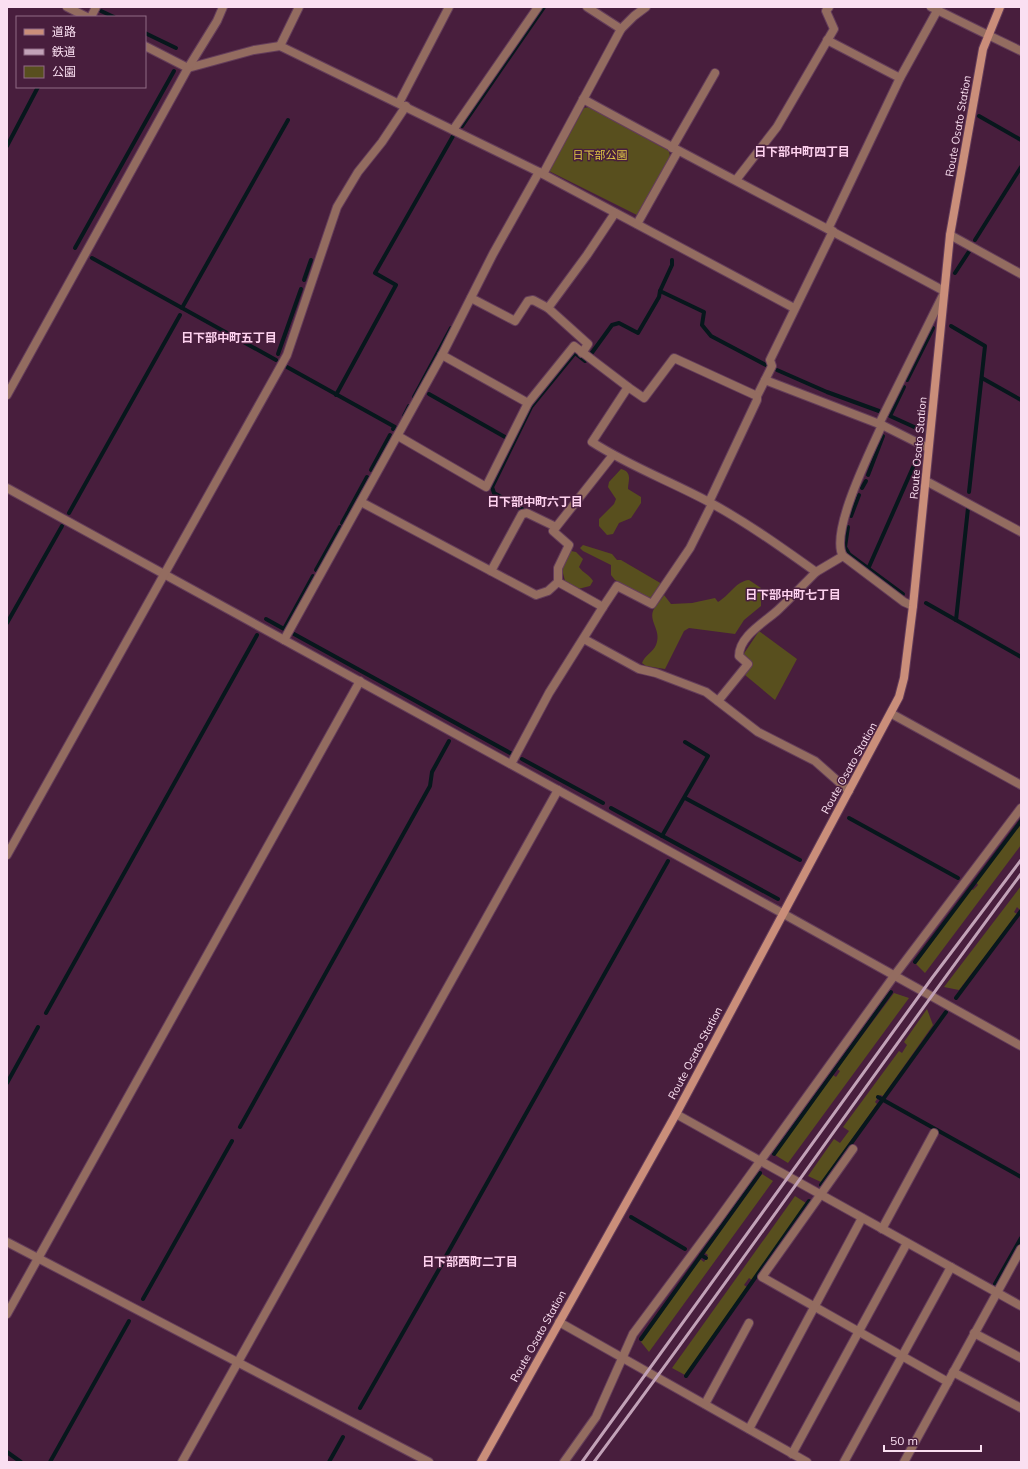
<svg xmlns="http://www.w3.org/2000/svg" width="1028" height="1469" viewBox="0 0 1028 1469" font-family="Mulish,'Noto Sans JP',sans-serif">
  <style>
    .green { fill: #584f1e }
    .lines { fill: none; stroke-linecap: round; stroke-linejoin: round }
    .stream { stroke: #07171c; stroke-width: 4 }
    .minor-casing { stroke: #643d5a; stroke-width: 10 }
    .tertiary-casing { stroke: #643d5a; stroke-width: 10 }
    .secondary-casing { stroke: #643d5a; stroke-width: 10 }
    .minor { stroke: #936c60; stroke-width: 8 }
    .tertiary { stroke: #936c60; stroke-width: 8 }
    .secondary { stroke: #ca8e7a; stroke-width: 8 }
    .rail { stroke: #c2a2b8; stroke-width: 3 }
    .labels { text-anchor: middle; dominant-baseline: central; stroke-width: 3; stroke-linejoin: round; paint-order: stroke }
    .street-label { font-size: 11px; fill: #fadff1; stroke: #481e3d }
    .park-label { font-size: 11px; fill: #e0c845; stroke: #481e3d }
    .neighbourhood-label { font-size: 12px; font-weight: bold; fill: #fdd1ee; stroke: #481e3d }
  </style>
  <rect width="100%" height="100%" fill="#481e3d"/>
  <g class="green">
    <polygon points="589,107 669,151 670,157 637,215 549,171 584,108"/>
    <path d="M621 469C633 472 628 481 628 489L641 497V503L631 518 619 523 613 534 607 535 599 526V519L614 504 616 499 608 487 609 482Z"/>
    <polygon points="583,545 612,554 617,560 621,560 662,584 653,598 649,598 615,580 611,575 611,565 583,551 580,548"/>
    <path d="M571 551 576 552 583 559 579 567C583 573 590 575 593 581L590 586 578 589 565 581 562 569Z"/>
    <path d="M749 580 761 588V606L744 620 735 634 689 628 684 631 665 669 646 666 642 663C645 655 653 652 656 645 662 631 649 622 653 611 655 606 661 600 664 595L671 604 692 603 715 598 718 602C729 596 736 581 749 580Z"/>
    <polygon points="759,631 797,659 775,700 745,675 752,662 743,655"/>
    <polygon points="1021,824 1021,845 925,973 916,964 971,889 973,890 978,885 976,882"/>
    <polygon points="1021,886 1021,908 1020,910 1017,907 1014,912 1017,914 959,990 944,987"/>
    <polygon points="894,993 909,998 788,1163 775,1155 833,1075 836,1077 840,1071 837,1069"/>
    <polygon points="927,1009 933,1025 883,1096 880,1095 875,1102 877,1104 821,1182 808,1176 834,1139 840,1143 849,1131 843,1127 899,1051 902,1053 907,1045 904,1042"/>
    <polygon points="762,1174 773,1181 649,1352 641,1342 700,1259 704,1262 708,1255 705,1253"/>
    <polygon points="795,1196 806,1203 752,1280 749,1278 744,1285 747,1287 685,1375 672,1368"/>
  </g>
  <g class="lines">
    <g class="stream">
      <polyline points="101,11 114,17"/>
      <polyline points="145,33 176,48"/>
      <polyline points="979,116 1021,140"/>
      <polyline points="462,126 544,7"/>
      <polyline points="7,146 38,87"/>
      <polyline points="975,240 1021,167"/>
      <polyline points="75,248 174,71"/>
      <polyline points="92,258 276,360"/>
      <polyline points="672,260 672,265 660,291 704,312 702,325 711,336 766,365"/>
      <polyline points="955,273 970,250"/>
      <polyline points="304,280 311,260"/>
      <polyline points="182,308 288,120"/>
      <polyline points="951,326 985,346 969,492"/>
      <polyline points="278,354 301,289"/>
      <polyline points="591,354 612,325 619,323 638,333 659,297 660,291"/>
      <polyline points="287,367 395,427 393,429"/>
      <polyline points="777,370 827,392 879,411"/>
      <polyline points="982,378 1021,400"/>
      <polyline points="907,380 933,328"/>
      <polyline points="904,387 890,416 923,431"/>
      <polyline points="429,394 505,437"/>
      <polyline points="336,395 396,285 375,273 453,136"/>
      <polyline points="414,397 451,328"/>
      <polyline points="404,416 409,406"/>
      <polyline points="371,470 390,435"/>
      <polyline points="868,475 883,436"/>
      <polyline points="862,488 866,481"/>
      <polyline points="522,509 494,493 492,487 531,407 575,353 585,361"/>
      <polyline points="349,510 367,477"/>
      <polyline points="69,513 180,315"/>
      <polyline points="851,516 859,495"/>
      <polyline points="342,523 348,512"/>
      <polyline points="848,527 845,547 849,554 903,594"/>
      <polyline points="868,569 918,456"/>
      <polyline points="316,570 340,527"/>
      <polyline points="926,603 1021,657"/>
      <polyline points="266,619 284,629 313,576"/>
      <polyline points="956,620 968,508"/>
      <polyline points="7,623 62,526"/>
      <polyline points="294,634 512,754"/>
      <polyline points="522,759 603,803"/>
      <polyline points="685,798 800,860"/>
      <polyline points="611,808 778,899"/>
      <polyline points="849,818 958,878"/>
      <polyline points="662,836 708,756 685,742"/>
      <polyline points="915,962 1021,821"/>
      <polyline points="956,998 1021,911"/>
      <polyline points="46,1013 257,635"/>
      <polyline points="7,1083 38,1027"/>
      <polyline points="878,1097 1021,1177"/>
      <polyline points="240,1127 430,786 432,772 449,741"/>
      <polyline points="774,1154 891,992"/>
      <polyline points="821,1185 946,1012"/>
      <polyline points="631,1217 685,1249"/>
      <polyline points="701,1255 706,1258"/>
      <polyline points="446,1256 668,861"/>
      <polyline points="995,1284 1021,1238"/>
      <polyline points="143,1299 232,1141"/>
      <polyline points="641,1339 760,1173"/>
      <polyline points="686,1376 809,1201"/>
      <polyline points="360,1408 442,1264"/>
      <polyline points="7,1452 21,1462"/>
      <polyline points="50,1462 129,1321"/>
      <polyline points="329,1462 343,1437"/>
    </g>
    <defs>
      <g id="minor">
        <polyline points="67,7 87,17"/>
        <polyline points="587,7 621,29"/>
        <polyline points="931,7 988,35"/>
        <polyline points="91,17 96,7"/>
        <polyline points="827,40 900,78"/>
        <polyline points="145,46 188,68 254,50 280,46 539,172 794,308"/>
        <polyline points="280,46 299,7"/>
        <polyline points="188,68 217,21 223,7"/>
        <path d="M583 99C703 165 824 226 944 291"/>
        <polyline points="399,103 449,7"/>
        <polyline points="453,130 538,7"/>
        <polyline points="672,148 715,73"/>
        <polyline points="543,174 621,29 634,16 646,7"/>
        <polyline points="736,180 777,127 834,29 826,11 829,7"/>
        <polyline points="637,224 678,151"/>
        <polyline points="828,229 900,78 937,11"/>
        <path d="M833 231 770 360 772 366 757 396 674 358 644 398 628 387 592 442C629 466 670 481 709 502 746 522 781 547 816 572L843 556 904 602 913 606"/>
        <polyline points="950,235 1021,274"/>
        <polyline points="471,298 515,321 528,301 533,300 548,308 588,344 582,353"/>
        <polyline points="548,308 587,255 615,213"/>
        <polyline points="442,355 528,403"/>
        <polyline points="765,380 882,425 928,448"/>
        <polyline points="879,424 943,295"/>
        <polyline points="398,436 486,487 528,403 574,346 628,387"/>
        <polyline points="926,481 1021,532"/>
        <polyline points="7,488 782,913 1021,1046"/>
        <polyline points="361,502 536,595 548,591 558,582"/>
        <polyline points="709,502 757,400 757,396"/>
        <path d="M843 556C829 533 871 450 882 425"/>
        <polyline points="491,571 522,514 527,513 556,527"/>
        <polyline points="603,607 617,586 652,604 690,548 712,504"/>
        <polyline points="584,639 639,669 656,673 706,692 758,732 815,761 849,791"/>
        <polyline points="284,640 442,355 493,254 539,172"/>
        <path d="M718 701 748 664 739 656C739 636 765 622 778 610 791 598 803 585 816 572"/>
        <polyline points="892,714 1021,785"/>
        <polyline points="511,764 549,693 603,607 558,582 558,568 569,545 553,531 613,455"/>
        <polyline points="7,855 287,355 337,207 358,172 382,142 406,106"/>
        <polyline points="676,1114 1021,1306"/>
        <polyline points="853,1149 762,1277 948,1382"/>
        <polyline points="882,1229 934,1133"/>
        <polyline points="7,1314 360,681"/>
        <polyline points="559,1322 807,1462"/>
        <polyline points="974,1333 1021,1358"/>
        <polyline points="953,1372 1021,1408"/>
        <polyline points="705,1404 749,1323"/>
        <polyline points="749,1429 862,1218"/>
        <polyline points="792,1454 907,1243"/>
        <polyline points="182,1462 558,790"/>
        <polyline points="564,1462 596,1417 633,1334 717,1221 894,976 1021,808"/>
        <polyline points="844,1462 951,1267"/>
        <polyline points="904,1462 1021,1249"/>
      </g>
      <g id="tertiary">
        <polyline points="988,35 1021,51"/>
        <polyline points="7,395 188,68"/>
        <polyline points="7,1242 429,1462"/>
      </g>
      <polyline id="secondary" points="481,1462 676,1114 899,697 904,678 913,606 950,235 983,49 1000,7"/>
    </defs>
    <use href="#minor" class="minor-casing"/>
    <use href="#tertiary" class="tertiary-casing"/>
    <use href="#secondary" class="secondary-casing"/>
    <use href="#minor" class="minor"/>
    <use href="#tertiary" class="tertiary"/>
    <use href="#secondary" class="secondary"/>
    <g class="rail">
      <polyline points="582,1462 932,978 1021,860"/>
      <path d="M594 1462C739 1268 877 1068 1021 874"/>
    </g>
  </g>
  <g class="labels">
    <g class="street-label">
      <text transform="translate(958 126) rotate(-80)">Route Osato Station</text>
      <text transform="translate(918 448) rotate(-85)">Route Osato Station</text>
      <text transform="translate(849 768) rotate(-61)">Route Osato Station</text>
      <text transform="translate(695 1053) rotate(-62)">Route Osato Station</text>
      <text transform="translate(538 1336) rotate(-61)">Route Osato Station</text>
    </g>
    <g class="park-label">
      <text x="600" y="155">日下部公園</text>
    </g>
    <g class="neighbourhood-label">
      <text x="802" y="151">日下部中町四丁目</text>
      <text x="229" y="337">日下部中町五丁目</text>
      <text x="535" y="501">日下部中町六丁目</text>
      <text x="793" y="594">日下部中町七丁目</text>
      <text x="470" y="1261">日下部西町二丁目</text>
    </g>
  </g>
  <rect width="1028" height="1469" fill="none" stroke="#fadff1" stroke-width="16"/>
  <rect x="16" y="16" width="130" height="72" fill="#481e3d" stroke="#8f6b85"/>
  <rect x="24" y="29" width="20" height="6" fill="#ca8e7a" stroke="#8f6b85"/>
  <text x="52" y="36" font-size="12" fill="#fadff1">道路</text>
  <rect x="24" y="49" width="20" height="6" fill="#c2a2b8" stroke="#8f6b85"/>
  <text x="52" y="56" font-size="12" fill="#fadff1">鉄道</text>
  <rect x="24" y="66" width="20" height="12" fill="#584f1e" stroke="#8f6b85"/>
  <text x="52" y="76" font-size="12" fill="#fadff1">公園</text>
  <path d="M884 1445v6h97v-6" fill="none" stroke="#fadff1" stroke-width="2"/>
  <text x="890" y="1445" font-size="12" fill="#fadff1" stroke="#481e3d" stroke-width="3" paint-order="stroke">50 m</text>
</svg>
